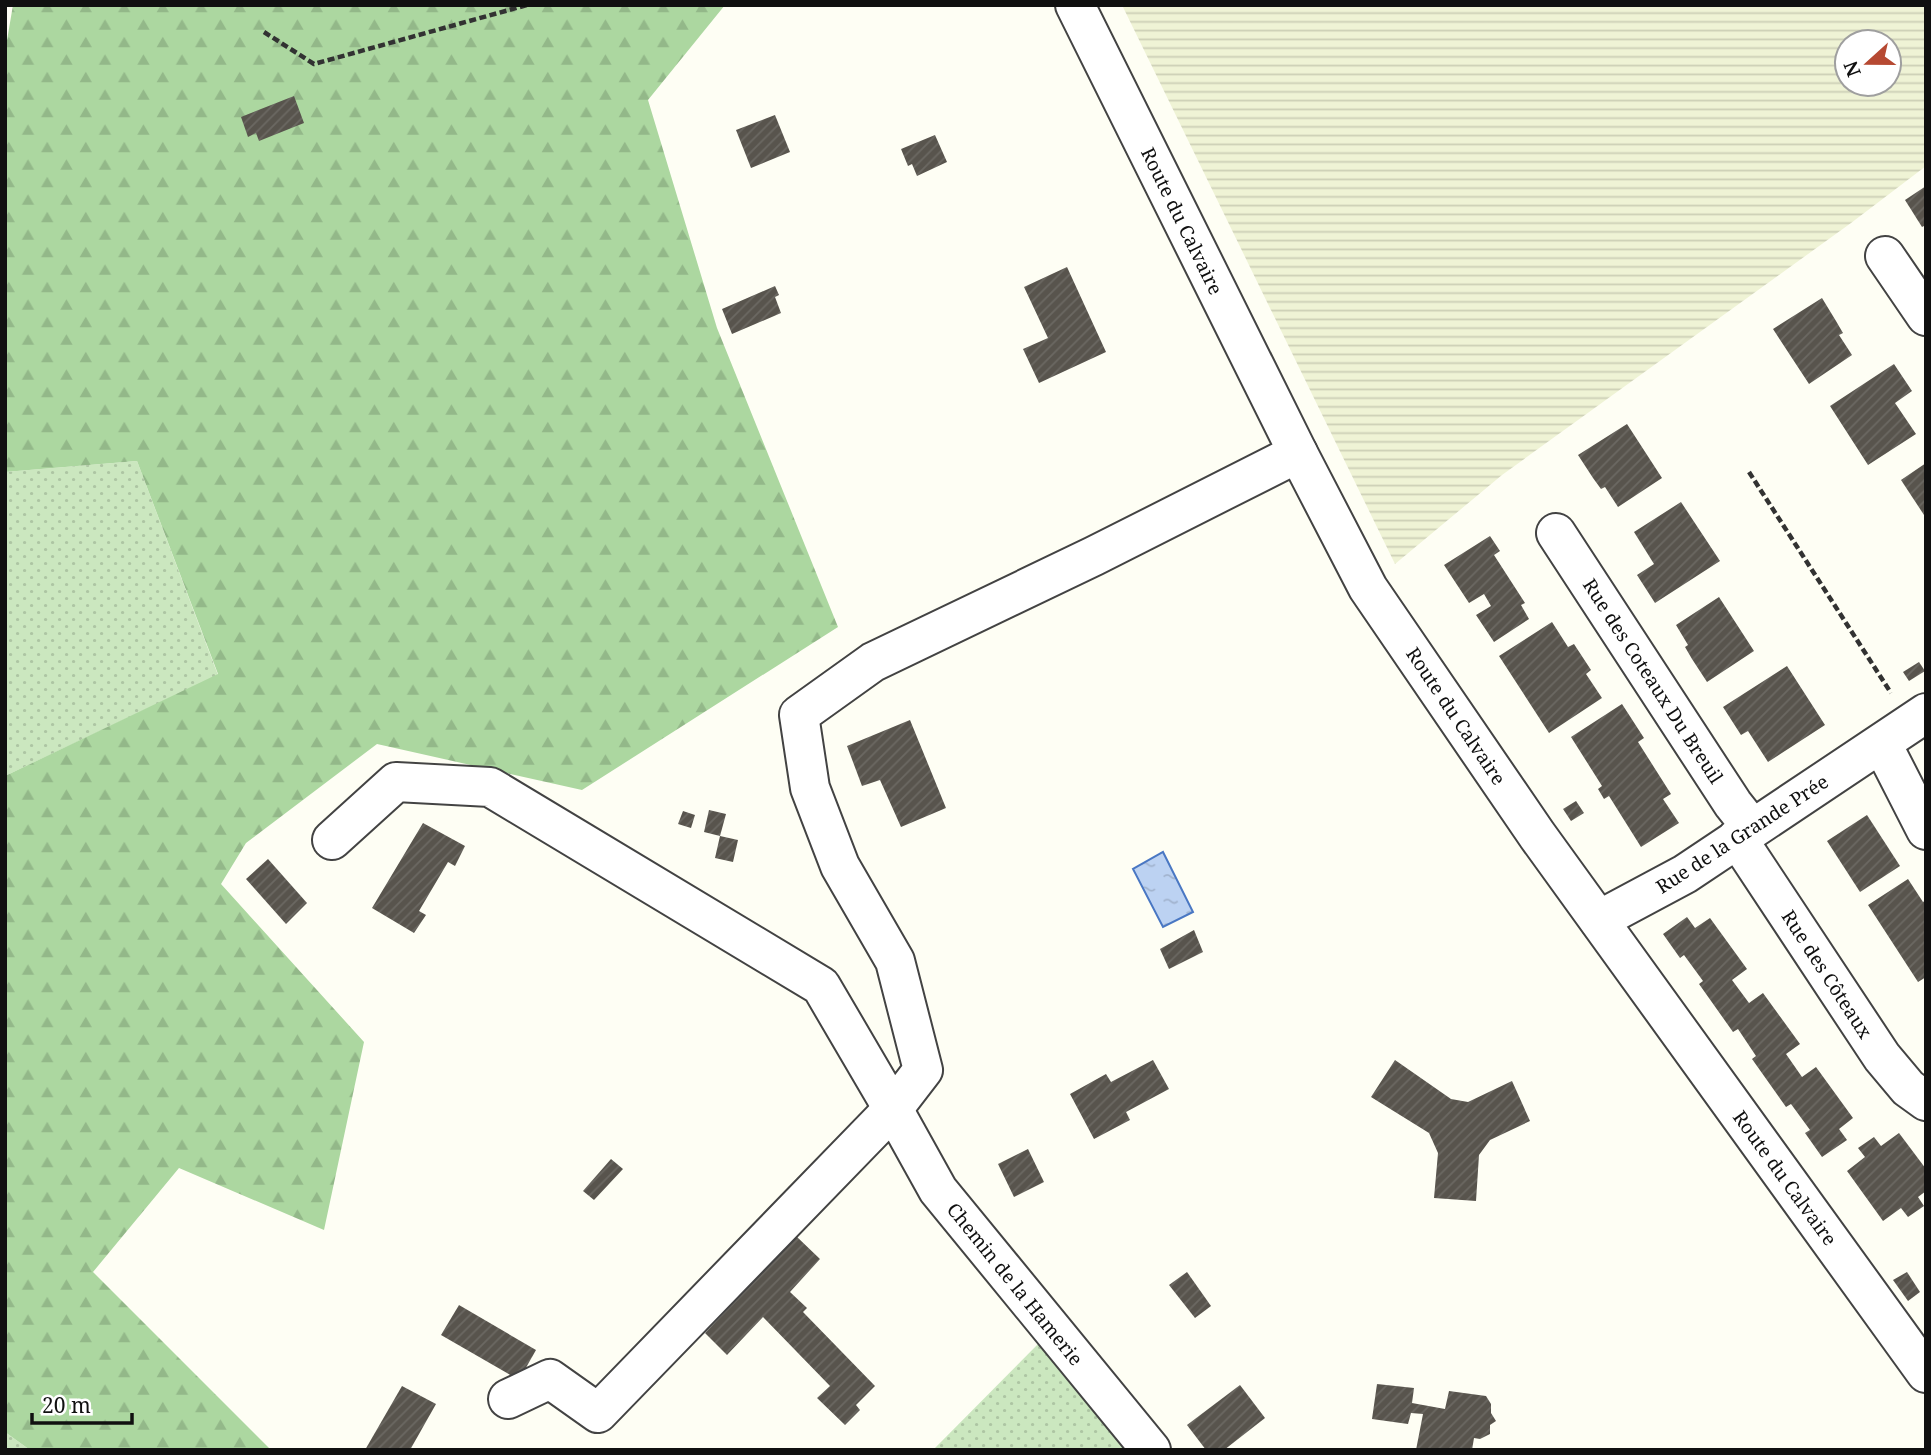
<svg xmlns="http://www.w3.org/2000/svg" width="1931" height="1455" viewBox="0 0 1931 1455" font-family="'Noto Serif',serif">
  <style>
    .farmland { fill: url(#farmland-rules); fill-rule: evenodd }
    .green { fill: url(#green-dots) }
    .forest { fill: url(#forest-firs) }
    .water { fill: url(#water-ripples); stroke: #4977c3; stroke-width: 2 }
    .building { fill: url(#building-hatch) }
    .lines { fill: none; stroke-linecap: round; stroke-linejoin: round }
    .minor-casing { stroke: #434343; stroke-width: 42 }
    .path { stroke: #323232; stroke-width: 4.5; stroke-dasharray: 7 3.5; stroke-linecap: butt }
    .minor { stroke: #fff; stroke-width: 38 }
    .labels { text-anchor: middle; dominant-baseline: central; stroke-width: 7; stroke-linejoin: round; paint-order: stroke }
    .street-label { font-size: 19px; fill: #101010; stroke: #fff }
  </style>
  <defs>
    <pattern id="farmland-rules" width="6" height="5" patternUnits="userSpaceOnUse" patternTransform="scale(1.75)"><rect width="6" height="5" fill="#eff3d5"/><path d="M0 2.5h6" fill="none" stroke="#cccfb6"/></pattern>
    <pattern id="green-dots" width="8" height="8" patternUnits="userSpaceOnUse" patternTransform="scale(1.75)"><rect width="8" height="8" fill="#cbe7bf"/><path d="M2 2h.1M6 6h.1" fill="none" stroke="#adc5a3" stroke-width="1.8" stroke-linecap="round"/></pattern>
    <pattern id="forest-firs" width="22" height="20" patternUnits="userSpaceOnUse" patternTransform="scale(1.75)"><rect width="22" height="20" fill="#acd7a0"/><path d="M5 1l3.5 6h-7zM16 11l3.5 6h-7z" fill="#93b889"/></pattern>
    <pattern id="water-ripples" width="26" height="14" patternUnits="userSpaceOnUse" patternTransform="scale(1.75)"><rect width="26" height="14" fill="#bcd2f2"/><path d="M2 4q2-2 4 0t4 0M15 11q2-2 4 0t4 0" fill="none" stroke="#a1b3ce"/></pattern>
    <pattern id="building-hatch" width="6" height="6" patternUnits="userSpaceOnUse" patternTransform="scale(1.75)"><rect width="6" height="6" fill="#58544d"/><path d="M-1 1l2-2M0 6l6-6M5 7l2-2" fill="none" stroke="#6b6862"/></pattern>
  </defs>
  <rect width="100%" height="100%" fill="#fefef4"/>
  <path class="farmland" d="M1122 5H1926V166L1851 223 1502 475 1395 564ZM1847 42H1889V84H1847Z"/>
  <g class="green">
    <polygon points="137,461 218,675 5,776 5,472"/>
    <polygon points="1045,1337 1129,1450 933,1450"/>
    <polygon points="5,1432 30,1450 5,1450"/>
  </g>
  <polygon class="forest" points="13,5 725,5 648,100 717,328 838,627 582,790 377,744 246,843 221,884 364,1042 324,1230 179,1168 93,1272 271,1450 30,1450 5,1432 5,776 218,674 137,461 5,472 5,52"/>
  <polygon class="water" points="1163,852 1193,912 1163,927 1133,869"/>
  <g class="building">
    <polygon points="294,96 304,123 259,141 256,133 248,137 241,117"/>
    <polygon points="775,115 790,152 751,168 736,130"/>
    <polygon points="935,135 947,162 917,176 912,164 908,166 901,149"/>
    <polygon points="1926,186 1926,225 1922,227 1905,200"/>
    <polygon points="1067,267 1106,352 1039,383 1023,349 1048,338 1024,287"/>
    <polygon points="775,286 779,295 775,297 781,313 732,334 722,309"/>
    <polygon points="1822,298 1836,321 1843,333 1839,335 1852,355 1809,384 1773,329"/>
    <polygon points="1894,364 1912,391 1895,403 1916,434 1868,465 1830,406"/>
    <polygon points="1627,424 1662,478 1618,507 1605,487 1601,489 1593,478 1578,455"/>
    <polygon points="1926,463 1926,518 1901,480"/>
    <polygon points="1681,502 1720,561 1655,603 1637,575 1654,564 1634,532"/>
    <polygon points="1490,536 1500,551 1494,555 1525,603 1521,605 1529,619 1494,642 1476,615 1491,606 1484,594 1469,603 1444,565"/>
    <polygon points="1719,597 1754,651 1707,682 1692,659 1685,647 1688,645 1676,625"/>
    <polygon points="1552,622 1568,647 1574,644 1591,670 1586,674 1602,698 1549,733 1499,656"/>
    <polygon points="1919,662 1925,671 1909,681 1903,672"/>
    <polygon points="1787,666 1825,725 1768,762 1748,731 1741,735 1723,707"/>
    <polygon points="1622,704 1644,738 1638,742 1671,794 1663,799 1679,823 1641,847 1609,796 1604,799 1598,789 1602,786 1571,737"/>
    <polygon points="910,720 946,808 901,827 880,780 862,786 847,746"/>
    <polygon points="1576,801 1584,813 1571,821 1563,809"/>
    <polygon points="709,810 726,814 720,836 704,832"/>
    <polygon points="683,811 695,815 691,828 678,824"/>
    <polygon points="1867,815 1900,866 1860,892 1827,841"/>
    <polygon points="423,823 465,846 455,866 448,862 419,911 426,915 414,933 372,908"/>
    <polygon points="720,836 738,840 733,862 715,858"/>
    <polygon points="268,859 307,903 286,924 246,879"/>
    <polygon points="1908,879 1923,902 1926,900 1926,977 1918,982 1868,905"/>
    <polygon points="1687,917 1695,928 1710,918 1747,969 1732,980 1749,1003 1763,993 1800,1044 1786,1054 1802,1077 1816,1067 1853,1118 1839,1129 1847,1140 1822,1157 1805,1133 1810,1130 1791,1104 1786,1107 1752,1059 1756,1056 1738,1029 1733,1032 1699,984 1703,981 1684,955 1680,958 1663,934"/>
    <polygon points="1194,930 1203,952 1169,969 1160,949"/>
    <polygon points="1153,1060 1169,1089 1126,1112 1130,1120 1094,1139 1070,1094 1106,1074 1111,1082"/>
    <polygon points="1395,1060 1451,1099 1468,1102 1512,1081 1530,1121 1490,1140 1479,1155 1476,1201 1434,1198 1438,1153 1429,1133 1371,1097"/>
    <polygon points="1899,1133 1926,1169 1926,1191 1918,1197 1924,1206 1908,1217 1901,1208 1883,1221 1847,1171 1865,1157 1858,1148 1874,1137 1881,1146"/>
    <polygon points="1028,1149 1044,1182 1014,1197 998,1164"/>
    <polygon points="611,1159 623,1169 594,1200 583,1191"/>
    <polygon points="796,1236 820,1259 790,1292 807,1308 803,1312 875,1386 856,1405 860,1410 845,1425 817,1398 830,1386 763,1317 727,1355 705,1333"/>
    <polygon points="1187,1272 1211,1306 1195,1318 1169,1285"/>
    <polygon points="1907,1272 1920,1292 1908,1301 1893,1280"/>
    <polygon points="459,1305 536,1350 519,1380 441,1335"/>
    <polygon points="1377,1384 1414,1388 1412,1403 1445,1409 1449,1391 1486,1396 1491,1404 1491,1413 1496,1421 1490,1425 1490,1434 1480,1439 1474,1438 1472,1450 1416,1450 1423,1414 1411,1413 1408,1424 1372,1419"/>
    <polygon points="1240,1385 1265,1418 1224,1450 1206,1450 1187,1425"/>
    <polygon points="402,1386 436,1404 410,1450 365,1450"/>
  </g>
  <g class="lines">
    <defs>
      <g id="minor">
        <polyline points="1075,5 1298,453 1368,588 1537,835 1926,1373"/>
        <polyline points="1885,256 1926,316"/>
        <polyline points="1556,533 1733,804 1752,828"/>
        <polyline points="1882,744 1926,830"/>
        <polyline points="1737,838 1882,1057 1908,1088 1926,1101"/>
        <polyline points="332,840 396,782 490,787 821,986 893,1109 923,1070 895,961 840,866 810,788 799,715 873,662 1094,556 1298,453"/>
        <polyline points="1599,920 1685,874 1926,713"/>
        <polyline points="508,1399 550,1379 598,1413 893,1109 938,1190 1151,1450"/>
      </g>
    </defs>
    <use href="#minor" class="minor-casing"/>
    <g class="path">
      <polyline points="264,32 314,64 527,5"/>
      <polyline points="1749,472 1891,693"/>
    </g>
    <use href="#minor" class="minor"/>
  </g>
  <g class="labels">
    <g class="street-label">
      <text transform="translate(1182 221) rotate(64)">Route du Calvaire</text>
      <text transform="translate(1653 681) rotate(57)">Rue des Coteaux Du Breuil</text>
      <text transform="translate(1456 716) rotate(56)">Route du Calvaire</text>
      <text transform="translate(1742 834) rotate(-33)">Rue de la Grande Prée</text>
      <text transform="translate(1827 974) rotate(57)">Rue des Côteaux</text>
      <text transform="translate(1785 1178) rotate(54)">Route du Calvaire</text>
      <text transform="translate(1015 1284) rotate(51)">Chemin de la Hamerie</text>
    </g>
  </g>
  <rect width="1931" height="1455" fill="none" stroke="#101010" stroke-width="14"/>
  <g transform="translate(1868 63) rotate(249)"><circle r="33" fill="#ffffff" stroke="#9f9f9f" stroke-width="2"/>
  <path d="M0-5L12 26L0 18L-12 26Z" fill="#b64932"/>
  <text y="-10" font-size="19" font-weight="bold" text-anchor="middle" fill="#101010">N</text>
  </g>
  <path d="M32 1413v10h100v-10" fill="none" stroke="#101010" stroke-width="3.5"/>
  <text x="42" y="1413" font-size="21" fill="#101010" stroke="#ffffff" stroke-width="5" paint-order="stroke">20 m</text>
</svg>
